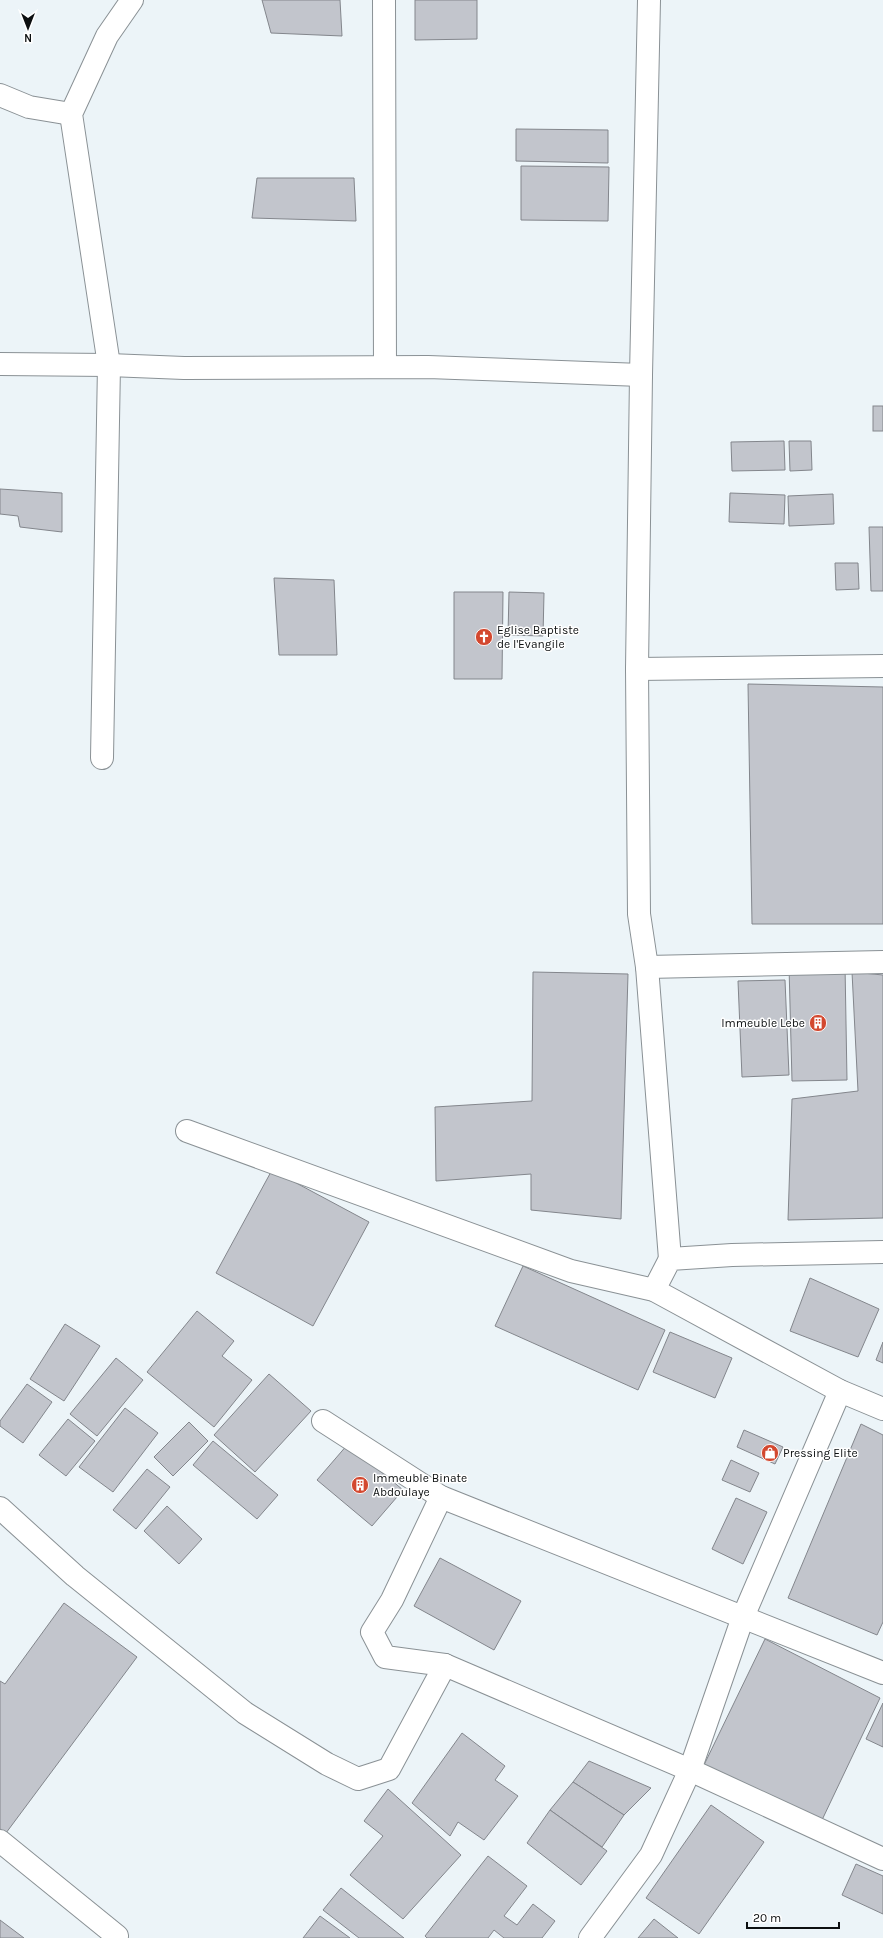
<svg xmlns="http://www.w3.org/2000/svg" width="883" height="1938" viewBox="0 0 883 1938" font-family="Karla,sans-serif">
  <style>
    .building { fill: #c2c5cc; stroke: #83868c }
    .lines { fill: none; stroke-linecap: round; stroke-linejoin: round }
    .minor-casing { stroke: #8a9195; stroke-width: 24 }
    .minor { stroke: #fff; stroke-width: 22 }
    .labels { text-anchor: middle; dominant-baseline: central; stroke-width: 3; stroke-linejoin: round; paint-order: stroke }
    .poi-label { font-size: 12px; fill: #0c0f10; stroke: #fff; text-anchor: start }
  </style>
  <rect width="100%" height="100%" fill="#ecf4f8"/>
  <g class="building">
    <polygon points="262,0 340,0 342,36 271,33"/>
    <polygon points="415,0 477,0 477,39 415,40"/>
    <polygon points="516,129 608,130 608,163 516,161"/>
    <polygon points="521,166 609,167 608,221 521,220"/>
    <polygon points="257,178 354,178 356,221 252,218"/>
    <rect x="873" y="406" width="10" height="25"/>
    <polygon points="784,441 785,470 732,471 731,442"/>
    <polygon points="789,441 811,441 812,470 790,471"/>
    <polygon points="0,489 62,493 62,532 20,527 18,516 0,514"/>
    <polygon points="730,493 785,495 784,524 729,522"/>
    <polygon points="833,494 834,524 789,526 788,496"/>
    <polygon points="869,527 883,527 883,591 871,591"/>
    <polygon points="835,563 858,563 859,589 836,590"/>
    <polygon points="274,578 334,580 337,655 279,655"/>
    <polygon points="454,592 503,592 502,679 454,679"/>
    <polygon points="509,592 544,593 543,636 508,635"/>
    <polygon points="748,684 883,687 883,924 752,924"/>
    <polygon points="845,965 847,1080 792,1081 789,966"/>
    <polygon points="533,972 628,974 621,1219 531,1210 531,1174 436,1181 435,1107 532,1101"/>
    <polygon points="852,972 883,975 883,1218 788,1220 792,1099 858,1091"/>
    <polygon points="785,980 789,1075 742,1077 738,981"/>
    <polygon points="272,1170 369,1222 313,1326 216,1273"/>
    <polygon points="523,1266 665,1330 638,1390 495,1326"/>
    <polygon points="810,1278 879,1309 858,1357 790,1331"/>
    <polygon points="197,1311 234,1341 222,1356 252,1380 214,1427 147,1372"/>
    <polygon points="65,1324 100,1346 64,1401 30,1379"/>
    <polygon points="670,1332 732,1358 715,1398 653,1372"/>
    <polygon points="883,1342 883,1363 876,1360"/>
    <polygon points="116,1358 143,1380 97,1436 70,1414"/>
    <polygon points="269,1374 311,1411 255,1472 214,1435"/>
    <polygon points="27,1384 52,1402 23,1443 0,1426 0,1421"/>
    <polygon points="125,1408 158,1433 113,1492 79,1467"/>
    <polygon points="68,1419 95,1441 66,1476 39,1455"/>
    <polygon points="189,1422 208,1441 173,1476 154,1457"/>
    <polygon points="861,1424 883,1435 883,1622 877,1635 788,1598"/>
    <polygon points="744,1430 783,1447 775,1464 737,1447"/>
    <polygon points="213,1441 278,1495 257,1519 193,1465"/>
    <polygon points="348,1444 403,1490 372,1526 317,1480"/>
    <polygon points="731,1460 759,1473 750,1492 722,1480"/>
    <polygon points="147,1469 170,1487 136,1529 113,1510"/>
    <polygon points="736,1498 767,1512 743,1564 712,1549"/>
    <polygon points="167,1506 202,1539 179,1564 144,1531"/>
    <polygon points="440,1558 521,1601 494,1650 414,1606"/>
    <polygon points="64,1603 137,1657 6,1833 0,1829 0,1681 5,1684"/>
    <polygon points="765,1639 880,1698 822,1820 703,1767"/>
    <polygon points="883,1703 883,1747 866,1739"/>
    <polygon points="462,1733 505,1766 495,1780 518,1796 484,1840 458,1822 450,1836 412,1803"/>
    <polygon points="589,1761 651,1788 624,1815 573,1782"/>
    <polygon points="573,1782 624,1815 602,1847 550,1810"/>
    <polygon points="388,1789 461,1855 403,1919 350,1875 383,1836 364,1821"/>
    <polygon points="711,1805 764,1842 699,1934 646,1898"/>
    <polygon points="550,1810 607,1851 581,1885 527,1843"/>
    <polygon points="488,1856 527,1886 504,1916 517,1925 533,1904 555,1921 542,1938 504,1938 494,1930 488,1938 427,1938 425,1936"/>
    <polygon points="856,1864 883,1876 883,1914 842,1895"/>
    <polygon points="341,1888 404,1938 359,1938 323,1910"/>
    <polygon points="320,1916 350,1938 303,1938"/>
    <polygon points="654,1919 678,1938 638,1938"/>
    <polygon points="0,1920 24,1938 0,1938"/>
  </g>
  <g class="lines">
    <defs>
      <g id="minor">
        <polyline points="384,0 385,367"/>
        <polyline points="649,0 641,375 637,669 639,914 647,967 670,1259"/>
        <polyline points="0,95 29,107 71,114"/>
        <polyline points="0,364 109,365 184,368 428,367 641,375"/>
        <polyline points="637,669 883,666"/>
        <polyline points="102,758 109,365 71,114 107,36 132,0"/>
        <polyline points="647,967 883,962"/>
        <polyline points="187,1131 571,1271 654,1290 840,1391 883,1409"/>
        <polyline points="654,1290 670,1259 732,1255 883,1252"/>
        <polyline points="323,1421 441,1497 883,1673"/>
        <polyline points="441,1497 392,1600 372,1632 385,1657 445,1665 690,1770 883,1859"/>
        <polyline points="0,1508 75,1576 245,1713 327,1764 358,1779 389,1769 445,1665"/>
        <polyline points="0,1841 117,1936"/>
        <polyline points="590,1938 651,1855 690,1770 743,1617 840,1391"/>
      </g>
    </defs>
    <use href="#minor" class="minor-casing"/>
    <use href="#minor" class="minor"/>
  </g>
  <defs>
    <symbol id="church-disc" viewBox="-11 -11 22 22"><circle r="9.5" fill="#d3482f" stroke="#fff"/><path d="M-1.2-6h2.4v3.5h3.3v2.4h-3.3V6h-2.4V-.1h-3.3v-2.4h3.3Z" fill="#fff"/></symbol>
    <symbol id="building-disc" viewBox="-11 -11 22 22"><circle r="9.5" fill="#d3482f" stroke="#fff"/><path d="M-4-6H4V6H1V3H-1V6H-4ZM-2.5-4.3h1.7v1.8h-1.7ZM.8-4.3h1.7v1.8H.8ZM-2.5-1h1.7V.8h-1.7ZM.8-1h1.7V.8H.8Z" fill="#fff"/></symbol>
    <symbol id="shop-disc" viewBox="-11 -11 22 22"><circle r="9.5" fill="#d3482f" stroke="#fff"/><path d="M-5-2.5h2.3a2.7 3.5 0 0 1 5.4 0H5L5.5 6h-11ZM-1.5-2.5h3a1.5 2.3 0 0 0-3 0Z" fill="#fff"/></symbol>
  </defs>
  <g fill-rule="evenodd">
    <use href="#church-disc" x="474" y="627" width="20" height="20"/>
    <use href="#building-disc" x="808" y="1013" width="20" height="20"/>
    <use href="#shop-disc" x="760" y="1443" width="20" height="20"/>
    <use href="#building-disc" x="350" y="1475" width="20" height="20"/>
  </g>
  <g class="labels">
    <g class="poi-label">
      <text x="497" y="630">Eglise Baptiste<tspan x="497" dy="14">de l'Evangile</tspan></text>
      <text x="805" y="1023" text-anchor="end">Immeuble Lebe</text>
      <text x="783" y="1453">Pressing Elite</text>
      <text x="373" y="1478">Immeuble Binate<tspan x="373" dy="14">Abdoulaye</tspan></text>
    </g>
  </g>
  <g transform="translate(28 28) rotate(180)" stroke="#ffffff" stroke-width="3" paint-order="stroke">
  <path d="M0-3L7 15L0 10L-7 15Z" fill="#0c0f10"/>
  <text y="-6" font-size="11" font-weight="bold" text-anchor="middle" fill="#0c0f10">N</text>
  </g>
  <path d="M747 1922v6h92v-6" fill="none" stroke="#0c0f10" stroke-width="2"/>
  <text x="753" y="1922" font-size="12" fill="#0c0f10" stroke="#ffffff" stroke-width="3" paint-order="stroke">20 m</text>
</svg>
